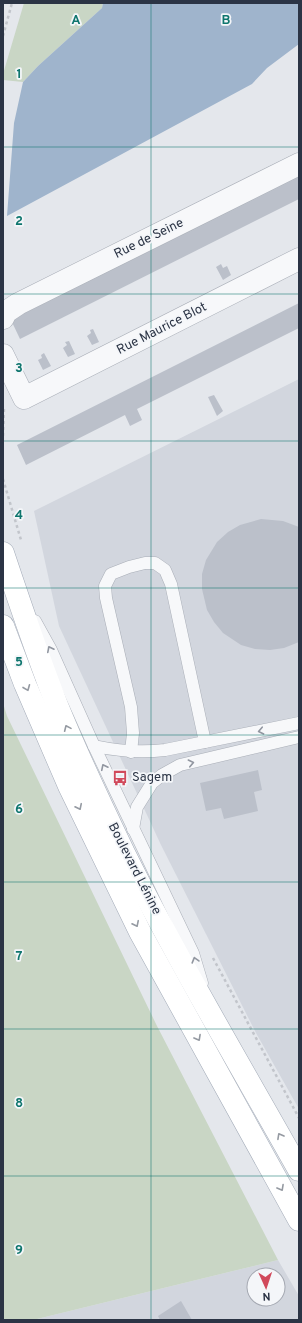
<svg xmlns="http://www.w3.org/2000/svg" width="302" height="1323" viewBox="0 0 302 1323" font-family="Overpass,sans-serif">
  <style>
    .built { fill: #d2d6de; fill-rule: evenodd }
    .green { fill: #c9d6c5 }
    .water { fill: #9fb4cc }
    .building { fill: #bbc0ca }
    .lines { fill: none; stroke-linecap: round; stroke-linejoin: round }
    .service-casing { stroke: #a9aeb7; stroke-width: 13 }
    .minor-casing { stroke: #a9aeb7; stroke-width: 23 }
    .primary-casing { stroke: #a3abb8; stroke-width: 23 }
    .path { stroke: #c2c5cb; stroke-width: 2.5; stroke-dasharray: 3 3; stroke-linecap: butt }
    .service { stroke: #f7f8fa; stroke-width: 12 }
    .minor { stroke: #f7f8fa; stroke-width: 22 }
    .primary { stroke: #fff; stroke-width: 22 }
    .oneway { stroke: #9196a0 }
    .oneway2 { stroke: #959aa2 }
    .grid { fill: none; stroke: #0f766e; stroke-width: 1; stroke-opacity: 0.55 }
    .labels { text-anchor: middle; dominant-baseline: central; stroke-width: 3.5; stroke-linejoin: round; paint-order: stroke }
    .street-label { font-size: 13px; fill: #2b3445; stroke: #f4f6f9 }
    .poi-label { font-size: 13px; fill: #2b3445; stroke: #f4f6f9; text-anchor: start }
    .grid-label { font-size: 13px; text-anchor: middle; font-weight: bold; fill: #0f766e; stroke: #f4f6f9; stroke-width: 3.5; stroke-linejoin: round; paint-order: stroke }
  </style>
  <rect width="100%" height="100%" fill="#e4e7ec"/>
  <g class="built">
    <polygon points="299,379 299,1109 256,1033 161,845 59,626 34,511"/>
    <path d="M278 1260 299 1296V1320H33ZM254 1275H278V1299H254Z"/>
  </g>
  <g class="green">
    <polygon points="24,3 103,3 102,8 38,66 23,82 3,80 3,74"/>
    <polygon points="3,703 7,716 157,1026 278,1260 33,1320 3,1320"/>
  </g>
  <polygon class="water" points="103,3 299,3 299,44 267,68 252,84 7,216 14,123 23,82 38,66 102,8"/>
  <g class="building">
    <polygon points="299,175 299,199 20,339 11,320"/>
    <polygon points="221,264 223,268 227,266 231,275 223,280 216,267"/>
    <polygon points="299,303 299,328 137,409 142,420 130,426 125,415 26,465 17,445"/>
    <polygon points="93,329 99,342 92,345 87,336 91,333 90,330"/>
    <polygon points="69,341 75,354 68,357 63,348 67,345 65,342"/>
    <polygon points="44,353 51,366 43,370 38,360 42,358 41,355"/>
    <polygon points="214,395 223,411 217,416 208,397"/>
    <polygon points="261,519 283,521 299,527 299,642 284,648 270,650 255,649 241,645 223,633 214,622 207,610 202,589 202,574 206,560 217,542 228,532 240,525"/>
    <polygon points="258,770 262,790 254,792 258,811 224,819 221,808 206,811 200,783"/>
    <polygon points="181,1301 192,1320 160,1320 158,1316"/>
  </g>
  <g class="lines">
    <defs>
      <g id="service">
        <polyline points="35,621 51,650 94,746 193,953 202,983"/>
        <path d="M94 746C118 751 141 753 165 750L299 723"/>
        <polyline points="131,752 133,733 131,707 106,598 105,586 111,574 129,567 145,563 155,563 165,570 171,584 205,742"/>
        <polyline points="133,829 137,807 152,783 162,775 180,765 299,737"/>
      </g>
      <g id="minor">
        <polyline points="3,318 6,312 18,304 299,164"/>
        <polyline points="3,355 24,398 299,259"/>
      </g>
      <g id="primary">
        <path d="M3 553C20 604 37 655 57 705 77 755 101 805 124 853 178 961 240 1065 299 1170"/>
        <polyline points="3,626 25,684 69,786 140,932 299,1220"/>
      </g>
    </defs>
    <use href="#service" class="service-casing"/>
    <use href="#minor" class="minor-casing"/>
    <use href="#primary" class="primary-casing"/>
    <g class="path">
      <polyline points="3,36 12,3"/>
      <polyline points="3,436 4,409 6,408"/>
      <polyline points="3,479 21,540"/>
      <polyline points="213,958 299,1118"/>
    </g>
    <use href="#service" class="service"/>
    <use href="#minor" class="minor"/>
    <use href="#primary" class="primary"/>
  </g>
  <defs><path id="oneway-chevron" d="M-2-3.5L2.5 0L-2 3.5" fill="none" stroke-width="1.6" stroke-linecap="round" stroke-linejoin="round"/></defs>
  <g class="oneway">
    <use href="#oneway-chevron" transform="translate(50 649) rotate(-117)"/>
    <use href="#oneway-chevron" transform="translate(261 731) rotate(168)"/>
    <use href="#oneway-chevron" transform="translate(191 763) rotate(-13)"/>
    <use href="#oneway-chevron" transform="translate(104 767) rotate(-116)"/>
    <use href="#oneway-chevron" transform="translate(195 960) rotate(-106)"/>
  </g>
  <g class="oneway2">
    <use href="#oneway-chevron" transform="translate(27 688) rotate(68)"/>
    <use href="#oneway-chevron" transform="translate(67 728) rotate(-114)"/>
    <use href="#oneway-chevron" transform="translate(79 807) rotate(64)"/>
    <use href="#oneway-chevron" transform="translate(136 924) rotate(64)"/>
    <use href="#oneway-chevron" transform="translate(198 1038) rotate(61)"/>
    <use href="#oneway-chevron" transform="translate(280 1136) rotate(-119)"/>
    <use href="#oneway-chevron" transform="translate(281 1188) rotate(61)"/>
  </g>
  <path class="grid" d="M151 3V1320M3 147H299M3 294H299M3 441H299M3 588H299M3 735H299M3 882H299M3 1029H299M3 1176H299"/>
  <defs>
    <symbol id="bus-bare" viewBox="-9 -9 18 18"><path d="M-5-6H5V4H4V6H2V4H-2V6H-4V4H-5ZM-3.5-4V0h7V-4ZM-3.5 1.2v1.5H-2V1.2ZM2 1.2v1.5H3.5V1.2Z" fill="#d1495b" stroke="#f4f6f9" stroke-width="2.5" paint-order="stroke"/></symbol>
  </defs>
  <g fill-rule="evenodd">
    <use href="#bus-bare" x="109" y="767" width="22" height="22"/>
  </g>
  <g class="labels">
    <g class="street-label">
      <text transform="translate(149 239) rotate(-26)">Rue de Seine</text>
      <text transform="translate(162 329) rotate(-27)">Rue Maurice Blot</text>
      <text transform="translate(134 869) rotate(63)">Boulevard Lénine</text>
    </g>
    <g class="poi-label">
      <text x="132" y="778">Sagem</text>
    </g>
  </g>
  <g class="grid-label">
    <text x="76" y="24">A</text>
    <text x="226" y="24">B</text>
    <text x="19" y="78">1</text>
    <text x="19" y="225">2</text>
    <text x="19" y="372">3</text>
    <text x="19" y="519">4</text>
    <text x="19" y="666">5</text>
    <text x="19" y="813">6</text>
    <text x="19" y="960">7</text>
    <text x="19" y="1107">8</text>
    <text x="19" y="1254">9</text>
  </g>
  <rect width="302" height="1323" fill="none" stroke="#2b3445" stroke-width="8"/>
  <g transform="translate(266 1287) rotate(177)"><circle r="19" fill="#f4f6f9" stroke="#a4a8b1"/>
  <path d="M0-3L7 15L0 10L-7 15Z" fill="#d1495b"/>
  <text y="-6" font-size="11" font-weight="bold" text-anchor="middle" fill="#2b3445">N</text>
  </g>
</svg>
